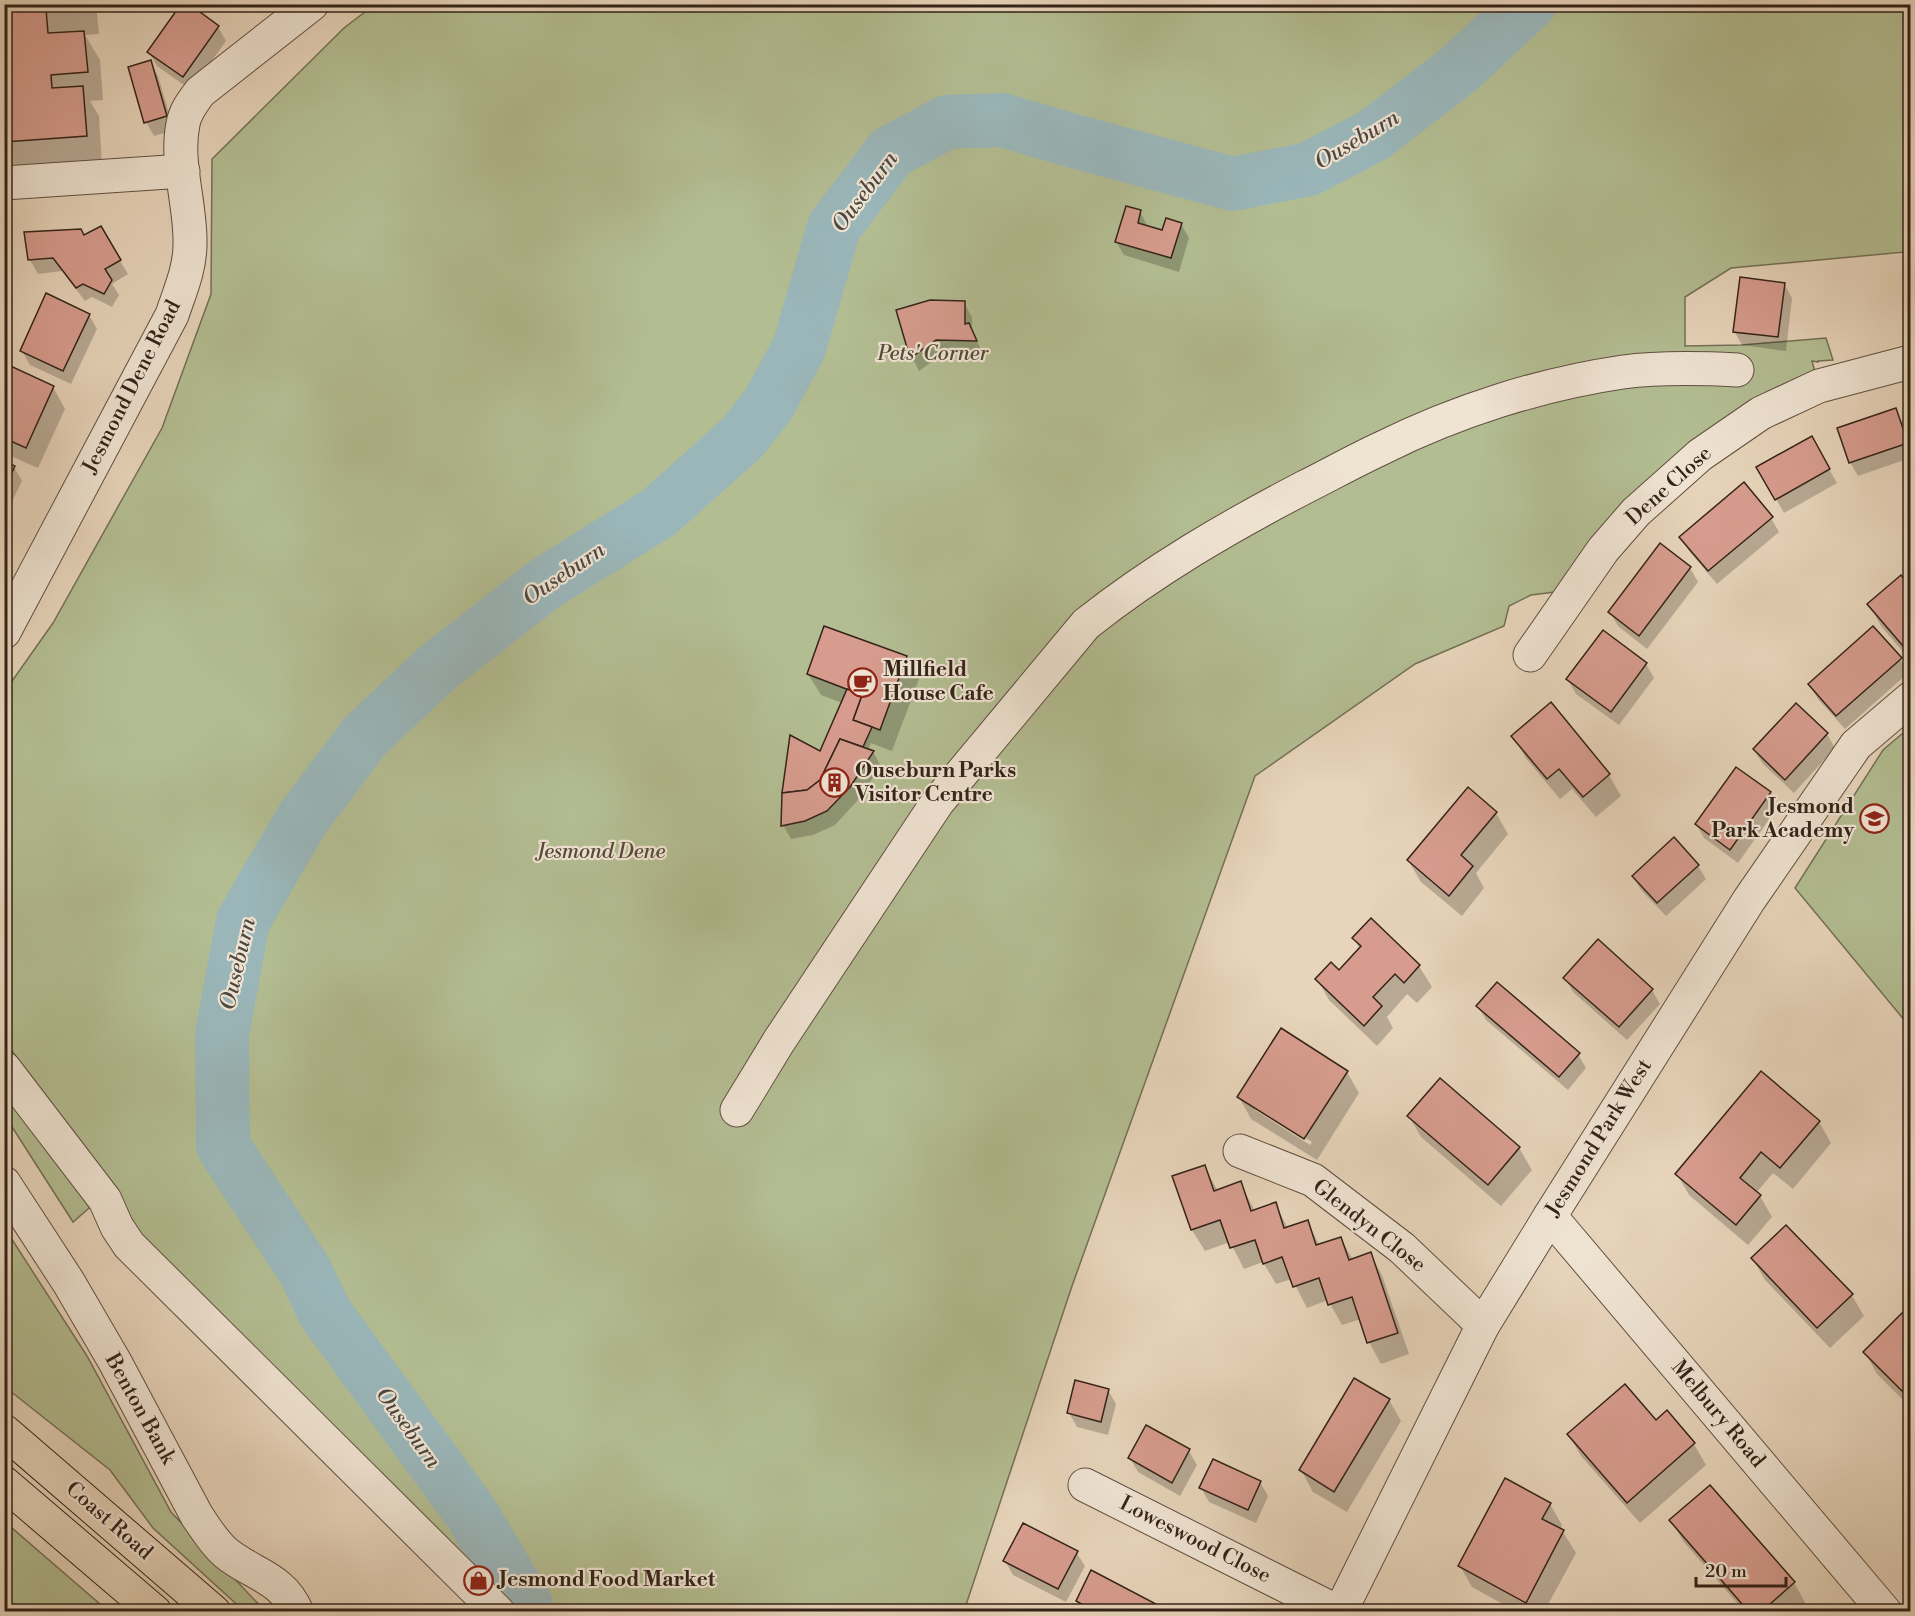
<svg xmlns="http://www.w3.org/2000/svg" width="1915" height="1616" viewBox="0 0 1915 1616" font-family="'Libre Bodoni',serif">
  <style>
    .green { fill: #b3bd92; stroke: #737056; stroke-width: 1.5 }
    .shadow { fill: #0003; fill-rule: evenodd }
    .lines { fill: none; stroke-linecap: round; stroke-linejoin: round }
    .river { stroke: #9ab6b9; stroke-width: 54 }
    .building { fill: #d79c8e; stroke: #332319; stroke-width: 1.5 }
    .minor-casing { stroke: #604f41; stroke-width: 35 }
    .highway-casing { stroke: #332319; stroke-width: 35 }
    .minor { stroke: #efe3d2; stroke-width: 33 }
    .highway { stroke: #e7d4ba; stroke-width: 33 }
    .labels { text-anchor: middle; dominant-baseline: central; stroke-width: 4.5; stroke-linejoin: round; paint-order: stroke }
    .park-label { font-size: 21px; font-style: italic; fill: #534a37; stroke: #efe3d2 }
    .street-label { font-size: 21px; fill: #332319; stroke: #efe3d2 }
    .poi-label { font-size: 21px; font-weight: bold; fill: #332319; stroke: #efe3d2; text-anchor: start }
    .water-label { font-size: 22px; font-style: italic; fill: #4d4841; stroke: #efe3d2 }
  </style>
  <rect width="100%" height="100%" fill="#e7d4ba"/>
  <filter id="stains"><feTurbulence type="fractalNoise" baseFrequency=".00333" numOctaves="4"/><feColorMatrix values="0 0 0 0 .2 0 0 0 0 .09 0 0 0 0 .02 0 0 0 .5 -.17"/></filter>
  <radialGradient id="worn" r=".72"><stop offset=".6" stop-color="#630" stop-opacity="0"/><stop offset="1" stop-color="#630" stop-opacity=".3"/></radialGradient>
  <g class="green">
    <polygon points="374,5 1910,5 1910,270 1905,252 1731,268 1685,297 1685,346 1742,345 1826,338 1833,360 1818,361 1818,362 1812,361 1815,372 1555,592 1531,595 1509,606 1504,626 1415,664 1255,776 1072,1286 964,1611 517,1611 139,1236 110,1180 5,1042 5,691 53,623 162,428 211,294 212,159 344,28"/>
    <polygon points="1910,727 1910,1027 1795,888 1883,750"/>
    <polygon points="4,1086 96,1202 73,1222 5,1116"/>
    <polygon points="4,1227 87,1356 171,1512 265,1611 244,1611 153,1528 110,1470 5,1387"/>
    <polygon points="4,1522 5,1522 108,1611 5,1611"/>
  </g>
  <g class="shadow">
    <polygon points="4,4 96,4 99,34 85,35 100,60 103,100 90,101 99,116 102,164 15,170 4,152"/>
    <polygon points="218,27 226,41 191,90 157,66 149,52"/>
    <polygon points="150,62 158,76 174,130 154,136 146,122"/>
    <polygon points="1140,212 1148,227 1163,232 1181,224 1189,238 1179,272 1124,255 1116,241"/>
    <polygon points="100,228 128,274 112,284 119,295 112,307 92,297 85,301 62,271 38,274 30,260"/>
    <polygon points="1784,284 1792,298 1786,351 1742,345 1734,331"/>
    <polygon points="964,303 972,317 972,331 983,354 944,353 919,371 912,357 898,311"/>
    <polygon points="89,315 97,329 71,384 30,365 22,351"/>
    <polygon points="4,365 53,387 65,409 38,468 4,453"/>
    <polygon points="1895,410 1903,424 1910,445 1910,458 1858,476 1850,462"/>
    <polygon points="1811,438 1837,483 1784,513 1758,467"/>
    <polygon points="4,463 14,467 22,481 4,518"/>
    <polygon points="1771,518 1779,532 1717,584 1689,551 1681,537"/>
    <polygon points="1690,568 1698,582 1647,649 1618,626 1610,612"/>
    <polygon points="1900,577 1910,589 1910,660 1881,626 1869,604"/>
    <polygon points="1603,632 1646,664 1654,678 1619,725 1576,694 1568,680"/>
    <polygon points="906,657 919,679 892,751 871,743 868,750 873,752 881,766 857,801 835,825 813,835 791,839 783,825 821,753 842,703 821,695 808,674"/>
    <polygon points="1900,659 1908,673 1845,729 1818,699 1810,685"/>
    <polygon points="1827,734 1835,748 1794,793 1763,764 1754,750"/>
    <polygon points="1513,736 1609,775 1621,796 1596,817 1572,789 1560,799 1525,757"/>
    <polygon points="1770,793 1778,807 1738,863 1704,838 1696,824"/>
    <polygon points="1496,813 1508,834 1476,873 1484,888 1462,916 1421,882 1408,860"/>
    <polygon points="1698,866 1706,879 1666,916 1641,890 1633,876"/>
    <polygon points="1371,921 1419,966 1432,987 1417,1003 1407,994 1387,1017 1393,1028 1377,1046 1329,1000 1317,979 1339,972 1360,949 1354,939"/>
    <polygon points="1565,978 1652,990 1660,1004 1627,1040 1573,992"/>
    <polygon points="1478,1006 1578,1054 1586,1068 1568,1090 1486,1020"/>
    <path d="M1347 1072 1359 1093 1317 1160 1251 1119 1239 1097ZM1255 1107 1312 1142 1310 1145 1255 1110Z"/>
    <polygon points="1440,1080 1519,1148 1532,1170 1501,1206 1421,1137 1409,1116"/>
    <polygon points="1819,1122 1831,1143 1793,1189 1773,1173 1756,1193 1760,1196 1772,1217 1748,1245 1689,1195 1677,1174"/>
    <polygon points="1204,1166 1218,1191 1240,1183 1255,1211 1275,1204 1288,1228 1307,1222 1320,1246 1341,1239 1353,1260 1370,1254 1382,1275 1409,1354 1381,1364 1369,1342 1361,1319 1342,1325 1328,1300 1307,1308 1292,1279 1276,1284 1263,1262 1244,1269 1230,1242 1205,1251 1192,1230 1174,1177"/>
    <polygon points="1753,1259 1851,1294 1864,1316 1830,1348 1765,1280"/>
    <polygon points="1910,1307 1910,1407 1877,1374 1865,1352"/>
    <polygon points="1108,1390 1116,1404 1108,1435 1077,1427 1069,1413"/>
    <polygon points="1389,1400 1401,1421 1347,1512 1313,1492 1301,1470"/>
    <polygon points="1667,1412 1694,1444 1706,1465 1640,1523 1581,1456 1569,1435 1656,1422"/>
    <polygon points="1147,1427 1189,1451 1197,1465 1180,1496 1138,1472 1130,1458"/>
    <polygon points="1260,1482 1268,1496 1256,1523 1209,1502 1201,1488"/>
    <polygon points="1550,1504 1562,1525 1560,1530 1563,1532 1576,1553 1544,1612 1517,1612 1472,1587 1460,1566"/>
    <polygon points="1671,1520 1794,1583 1806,1604 1798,1612 1745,1612 1683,1541"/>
    <polygon points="1076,1552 1085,1566 1066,1602 1013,1575 1005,1561"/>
    <polygon points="1078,1601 1155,1605 1159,1612 1084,1612"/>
  </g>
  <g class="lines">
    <polyline class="river" points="523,1612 526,1605 471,1513 325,1313 304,1269 223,1146 222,1034 243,921 303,818 365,736 437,668 546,583 658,513 742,438 768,405 799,348 834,227 891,152 947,122 1002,120 1070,140 1233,184 1309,169 1374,135 1458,70 1529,4"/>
  </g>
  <g class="building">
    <polygon points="4,4 83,4 84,6 46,9 48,33 84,31 88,72 51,75 52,88 83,86 87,136 4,142"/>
    <polygon points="181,4 189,4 219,26 183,77 147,52"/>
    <polygon points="151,60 167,116 144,123 128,67"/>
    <polygon points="1126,206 1141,210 1138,223 1162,230 1166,218 1182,223 1171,258 1115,242"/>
    <polygon points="101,226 121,260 105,269 112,280 104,294 83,284 76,288 53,258 28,260 24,232 81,229 84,235"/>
    <polygon points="1740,277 1785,283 1778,337 1733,332"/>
    <polygon points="46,293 90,314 63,371 20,351"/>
    <polygon points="930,300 965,301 965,324 969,323 977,341 936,340 910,358 896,310"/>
    <polygon points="4,363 54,386 26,448 4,438"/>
    <polygon points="1896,408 1908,443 1849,463 1837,428"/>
    <polygon points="1812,436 1830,469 1775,500 1756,467"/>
    <polygon points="4,461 15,466 4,489"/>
    <polygon points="1744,482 1773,517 1708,571 1679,537"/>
    <polygon points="1660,543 1691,567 1639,636 1608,612"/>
    <polygon points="1901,575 1910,587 1909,653 1867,604"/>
    <polygon points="824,626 907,656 880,730 853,720 862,695 807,674"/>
    <polygon points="1873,626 1902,658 1836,716 1808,684"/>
    <polygon points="1603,630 1647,663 1611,712 1566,679"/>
    <polygon points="847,689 862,695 853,720 872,727 863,747 840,739 820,780 807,790 782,793 790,735 820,751"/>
    <polygon points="1551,702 1610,774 1583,797 1559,769 1547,779 1511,736"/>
    <polygon points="1796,703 1828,733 1785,780 1753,749"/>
    <polygon points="840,739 874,751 850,787 827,811 805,821 781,826 782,793 807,790 820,780"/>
    <polygon points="1736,767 1771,792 1730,850 1695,824"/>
    <polygon points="1468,787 1497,812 1461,855 1473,866 1449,896 1407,860"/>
    <polygon points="1674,837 1699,865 1657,903 1632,876"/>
    <polygon points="1371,918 1420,965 1404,983 1395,974 1373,997 1382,1006 1364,1026 1315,979 1331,962 1339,970 1361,946 1352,938"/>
    <polygon points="1598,939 1653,989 1619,1027 1563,978"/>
    <polygon points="1497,982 1580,1053 1559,1077 1476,1006"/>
    <polygon points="1281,1028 1348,1071 1304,1139 1237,1097"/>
    <polygon points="1761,1071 1820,1121 1780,1168 1761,1152 1740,1178 1761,1195 1736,1225 1675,1174"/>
    <polygon points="1440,1078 1520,1147 1488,1185 1407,1116"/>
    <polygon points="1205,1165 1214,1191 1241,1181 1251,1211 1276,1202 1284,1228 1308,1220 1316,1245 1341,1237 1349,1260 1371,1252 1398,1333 1367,1343 1352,1297 1328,1305 1319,1278 1293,1287 1282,1257 1263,1264 1255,1240 1230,1248 1220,1220 1191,1230 1172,1176"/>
    <polygon points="1786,1225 1853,1294 1817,1328 1751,1258"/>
    <polygon points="1910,1305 1910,1399 1863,1352"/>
    <polygon points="1354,1378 1390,1399 1334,1492 1299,1470"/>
    <polygon points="1075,1380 1109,1389 1101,1422 1067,1413"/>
    <polygon points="1625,1384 1656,1420 1667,1410 1695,1443 1627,1503 1567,1434"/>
    <polygon points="1146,1425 1190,1449 1172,1483 1128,1458"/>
    <polygon points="1213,1459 1261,1481 1248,1510 1199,1488"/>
    <polygon points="1505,1478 1551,1503 1542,1519 1564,1530 1526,1603 1458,1566"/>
    <polygon points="1710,1485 1795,1582 1761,1612 1749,1612 1669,1520"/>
    <polygon points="1023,1523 1078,1551 1058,1589 1003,1561"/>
    <polygon points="1091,1570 1156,1604 1152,1612 1096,1612 1076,1601"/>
  </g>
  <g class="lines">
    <defs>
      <g id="minor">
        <polyline points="4,183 183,171"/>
        <path d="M4 632 172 315C180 291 190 269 190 244 191 205 175 162 183 124 185 111 193 102 200 92L312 4"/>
        <polyline points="1530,655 1603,550 1636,512 1700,455 1761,413 1819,386 1910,362"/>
        <polyline points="4,1068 105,1200 117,1227 129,1245 498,1612"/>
        <path d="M737 1110 779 1041 937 803 1086 624C1154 570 1228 527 1305 487 1331 474 1356 460 1382 448 1456 411 1541 384 1623 372 1661 367 1699 368 1737 370"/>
        <polyline points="1240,1151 1313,1180 1402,1248 1483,1325"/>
        <path d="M4 1183 69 1283 115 1362 197 1516C206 1529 214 1543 226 1553 253 1575 282 1577 297 1612"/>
        <polyline points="1550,1216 1885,1612"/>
        <polyline points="1085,1485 1338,1612"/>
        <polyline points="1340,1612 1483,1325 1550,1216 1749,900 1856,745 1910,699"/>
      </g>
      <g id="highway">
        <polyline points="4,1431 214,1612"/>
        <polyline points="4,1483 155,1612"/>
      </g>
    </defs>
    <use href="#minor" class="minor-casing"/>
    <use href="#highway" class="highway-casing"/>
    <use href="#minor" class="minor"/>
    <use href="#highway" class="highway"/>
  </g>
  <defs>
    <symbol id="cafe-ring" viewBox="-11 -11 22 22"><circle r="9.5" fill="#efe3d2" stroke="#8f2418" stroke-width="1.5"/><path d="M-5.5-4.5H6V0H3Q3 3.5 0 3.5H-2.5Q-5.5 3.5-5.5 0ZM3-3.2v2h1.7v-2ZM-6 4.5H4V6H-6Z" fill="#8f2418"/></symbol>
    <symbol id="building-ring" viewBox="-11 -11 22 22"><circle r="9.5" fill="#efe3d2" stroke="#8f2418" stroke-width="1.5"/><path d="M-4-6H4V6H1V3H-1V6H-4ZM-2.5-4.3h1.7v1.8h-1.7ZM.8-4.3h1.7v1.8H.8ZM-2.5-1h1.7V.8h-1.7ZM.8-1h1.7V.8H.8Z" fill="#8f2418"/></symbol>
    <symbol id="school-ring" viewBox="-11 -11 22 22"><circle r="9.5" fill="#efe3d2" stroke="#8f2418" stroke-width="1.5"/><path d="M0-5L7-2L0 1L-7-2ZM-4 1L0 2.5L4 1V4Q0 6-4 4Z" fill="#8f2418"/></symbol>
    <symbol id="shop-ring" viewBox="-11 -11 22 22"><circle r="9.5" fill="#efe3d2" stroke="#8f2418" stroke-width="1.5"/><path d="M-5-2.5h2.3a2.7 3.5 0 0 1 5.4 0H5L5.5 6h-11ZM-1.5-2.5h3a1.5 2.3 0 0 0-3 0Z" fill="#8f2418"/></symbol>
  </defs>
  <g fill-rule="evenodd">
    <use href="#cafe-ring" x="846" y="666" width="33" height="33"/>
    <use href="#building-ring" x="818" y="766" width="33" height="33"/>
    <use href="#school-ring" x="1858" y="802" width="33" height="33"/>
    <use href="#shop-ring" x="462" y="1564" width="33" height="33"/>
  </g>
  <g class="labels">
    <g class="park-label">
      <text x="933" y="354">Pets' Corner</text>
      <text x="601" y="852">Jesmond Dene</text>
    </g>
    <g class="street-label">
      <text transform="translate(132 387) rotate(-63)">Jesmond Dene Road</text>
      <text transform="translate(1669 486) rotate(-42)">Dene Close</text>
      <text transform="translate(1599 1138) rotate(-58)">Jesmond Park West</text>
      <text transform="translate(1369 1226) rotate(38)">Glendyn Close</text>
      <text transform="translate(140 1409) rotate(61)">Benton Bank</text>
      <text transform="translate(1718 1414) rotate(50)">Melbury Road</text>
      <text transform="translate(109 1521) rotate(41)">Coast Road</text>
      <text transform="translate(1195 1540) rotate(27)">Loweswood Close</text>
    </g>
    <g class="poi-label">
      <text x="883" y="670">Millfield<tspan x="883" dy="24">House Cafe</tspan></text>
      <text x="855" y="771">Ouseburn Parks<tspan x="855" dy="24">Visitor Centre</tspan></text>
      <text x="1854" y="807" text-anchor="end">Jesmond<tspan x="1854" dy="24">Park Academy</tspan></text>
      <text x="499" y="1580">Jesmond Food Market</text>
    </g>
    <g class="water-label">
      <text transform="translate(1357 140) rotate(-31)">Ouseburn</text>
      <text transform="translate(865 192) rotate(-53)">Ouseburn</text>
      <text transform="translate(564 574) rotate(-34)">Ouseburn</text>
      <text transform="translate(238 964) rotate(-77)">Ouseburn</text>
      <text transform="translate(408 1428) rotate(54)">Ouseburn</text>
    </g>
  </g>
  <rect width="1915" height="1616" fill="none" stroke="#e7d4ba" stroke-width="24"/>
  <rect x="6" y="6" width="1903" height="1604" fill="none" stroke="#332319" stroke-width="3"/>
  <rect x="12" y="12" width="1891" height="1592" fill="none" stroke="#332319" stroke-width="1.5"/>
  <path d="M1696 1577v9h90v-9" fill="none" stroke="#332319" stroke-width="3"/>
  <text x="1705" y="1577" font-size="18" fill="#332319" stroke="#efe3d2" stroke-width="4.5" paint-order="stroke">20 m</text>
  <rect width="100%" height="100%" filter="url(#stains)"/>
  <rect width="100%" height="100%" fill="url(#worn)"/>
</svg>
